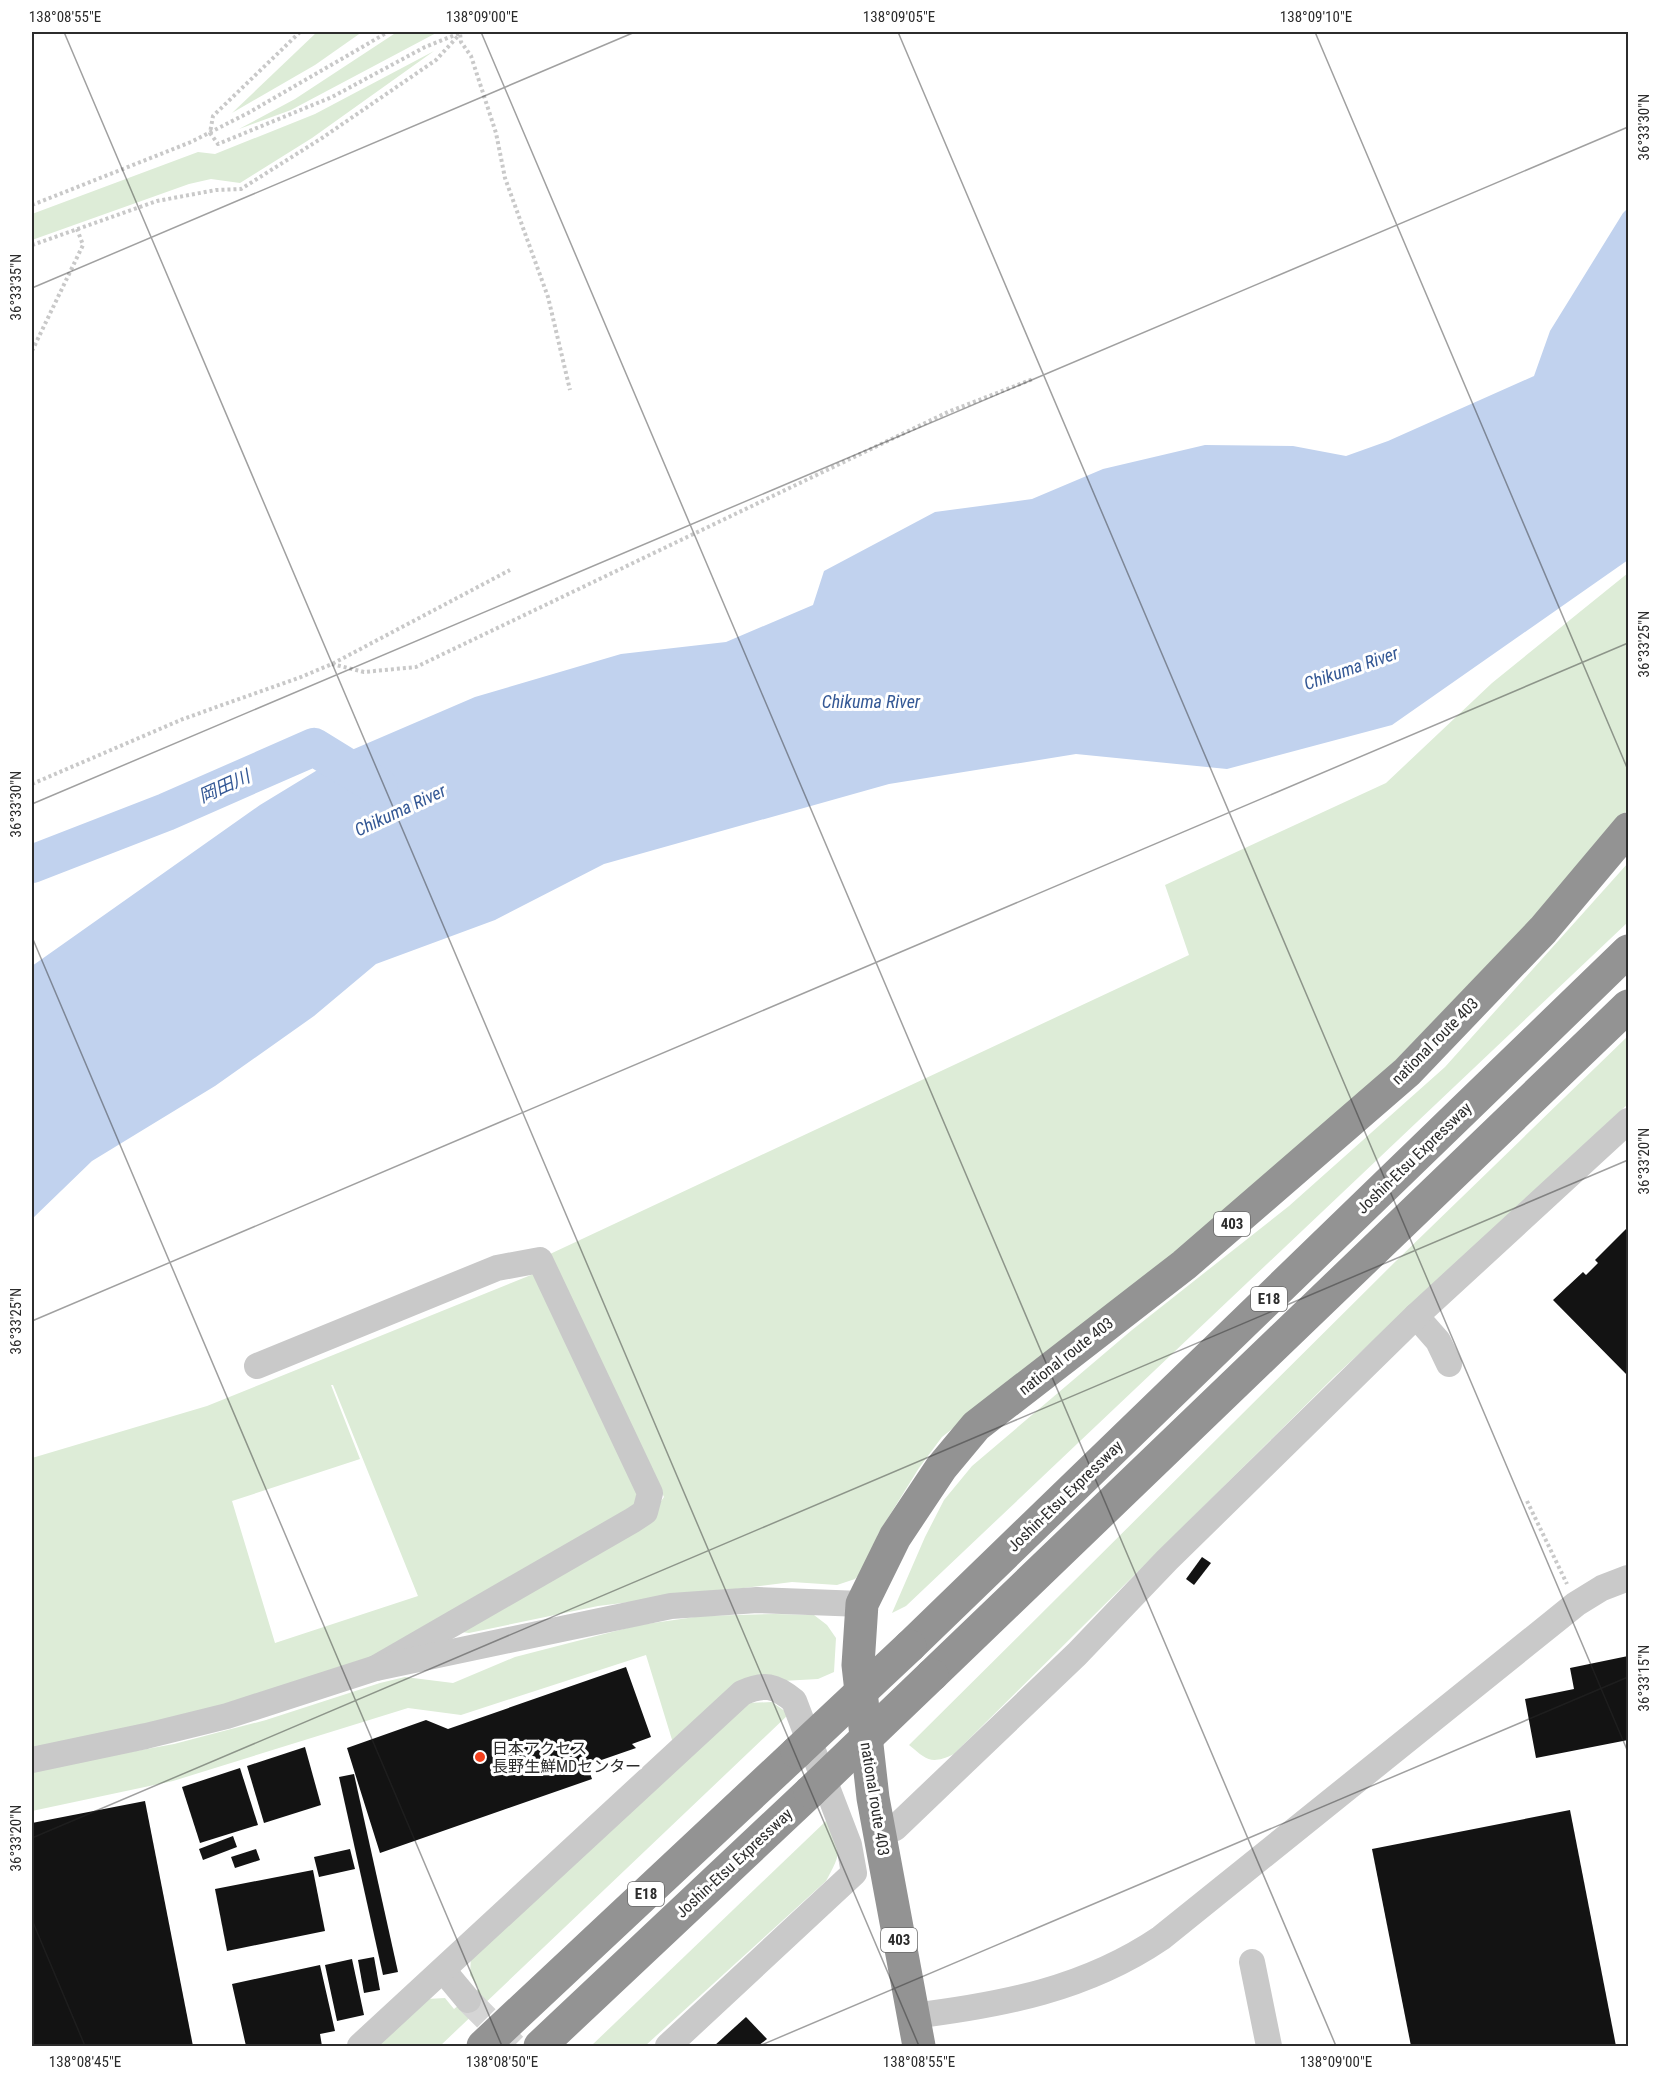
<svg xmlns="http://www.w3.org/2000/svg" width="1660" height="2078" viewBox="0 0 1660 2078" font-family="'Roboto Condensed','Noto Sans JP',sans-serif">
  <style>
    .green { fill: #ddecd7; fill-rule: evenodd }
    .water { fill: #c1d2ee }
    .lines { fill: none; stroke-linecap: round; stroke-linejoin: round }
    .river { stroke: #c1d2ee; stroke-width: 38 }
    .building { fill: #131313 }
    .minor-tunnel { stroke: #d5d5d5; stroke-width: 26; stroke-dasharray: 26 13; stroke-linecap: butt }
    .path { stroke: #c9c9c9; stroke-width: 4; stroke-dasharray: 3 3; stroke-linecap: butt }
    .minor { stroke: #c9c9c9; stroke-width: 26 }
    .highway { stroke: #939393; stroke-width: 33 }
    .highway-bridge { stroke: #939393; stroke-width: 33 }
    .ticks { fill: none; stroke: #2c2c2c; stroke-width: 1.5; stroke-opacity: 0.45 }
    .poi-dot { fill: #f5401c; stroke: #fff; stroke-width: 2 }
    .labels { text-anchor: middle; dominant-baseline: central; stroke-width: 6; stroke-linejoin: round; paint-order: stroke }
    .shield { fill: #fff; stroke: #6b6b6b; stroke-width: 1.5 }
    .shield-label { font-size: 15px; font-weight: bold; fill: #2c2c2c }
    .street-label { font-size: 16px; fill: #2c2c2c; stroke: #fff }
    .poi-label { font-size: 16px; fill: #2c2c2c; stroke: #fff; text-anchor: start }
    .water-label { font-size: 18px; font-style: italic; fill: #345895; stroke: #fff }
    .neatline { fill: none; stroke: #2c2c2c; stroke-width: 2 }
    .ticks-label { font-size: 15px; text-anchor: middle; fill: #2c2c2c }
  </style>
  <rect width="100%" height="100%" fill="#fff"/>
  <g class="green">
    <polygon points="317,32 362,32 315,65 232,113"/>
    <polygon points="397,32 438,32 291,110 239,129 295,99"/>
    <polygon points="434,51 312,138 240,183 211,179 189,184 32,240 32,214 198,152 215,154 315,114"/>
    <polygon points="1628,573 1628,809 1543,907 1371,1086 1209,1226 942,1437 919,1468 878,1534 868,1565 855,1579 837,1585 792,1582 598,1606 469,1633 461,1632 647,1521 664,1497 550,1254 1189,955 1165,885 1386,783 1492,683"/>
    <polygon points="1628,863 1628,922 906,1606 892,1613 925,1537 944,1500 972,1466 1132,1330 1289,1206 1445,1067"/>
    <path d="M1628 1036V1104L1335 1376 954 1754C931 1765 927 1760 909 1745L1396 1261Z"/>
    <path d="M536 1273 640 1495 636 1505 384 1658 239 1703 32 1750V1458L207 1406ZM331 1385H333L418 1596 275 1643 232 1501 360 1459Z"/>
    <polygon points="775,1614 814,1615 827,1625 836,1638 834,1672 818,1679 782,1681 673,1743 646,1655 461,1715 408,1708 173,1781 32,1811 32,1770 174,1744 266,1720 380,1683 405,1677 453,1683 515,1657 639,1625 702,1616"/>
    <polygon points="772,1702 789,1714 440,2046 372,2046 427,1999 445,1998 454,2009 479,1989 470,1975 471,1955 747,1703"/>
    <path d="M826 1821C842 1851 842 1851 826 1881L645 2046H591Z"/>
  </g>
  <polygon class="water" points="1628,208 1628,560 1392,725 1227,769 1076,754 889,784 604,864 495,920 376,964 314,1016 215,1086 92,1161 32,1219 32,966 260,805 347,752 475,697 621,654 726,642 813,605 824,571 935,512 1032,499 1103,469 1205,445 1293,446 1346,456 1388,441 1534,376 1550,331 1623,213"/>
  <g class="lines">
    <polyline class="river" points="32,864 166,812 314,747 379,787"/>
  </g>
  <g class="building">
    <polygon points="1628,1227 1628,1376 1553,1300 1583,1272 1586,1275 1598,1263 1595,1260"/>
    <polygon points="1202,1557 1211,1563 1194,1585 1186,1579"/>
    <polygon points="1628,1656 1628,1740 1536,1758 1525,1699 1574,1689 1570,1668"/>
    <polygon points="626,1667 651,1737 632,1744 636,1748 587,1765 592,1779 380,1853 347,1748 426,1720 448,1729"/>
    <polygon points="305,1747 321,1805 264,1823 247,1766"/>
    <polygon points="240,1768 258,1825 200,1843 182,1787"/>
    <polygon points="354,1774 398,1972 383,1975 339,1777"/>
    <polygon points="145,1801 193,2046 32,2046 32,1823"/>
    <polygon points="1570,1810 1616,2046 1411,2046 1372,1849"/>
    <polygon points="233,1836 237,1847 203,1860 199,1849"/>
    <polygon points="256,1849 260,1860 235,1868 231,1857"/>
    <polygon points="350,1849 355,1869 319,1877 314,1857"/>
    <polygon points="313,1870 325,1931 227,1951 215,1889"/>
    <polygon points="374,1957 380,1990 364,1993 358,1960"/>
    <polygon points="352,1959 364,2015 337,2021 325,1965"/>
    <polygon points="320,1965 335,2031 320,2034 322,2046 246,2046 232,1984"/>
    <polygon points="746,2017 767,2039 758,2046 714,2046"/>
  </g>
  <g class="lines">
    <polyline class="minor-tunnel" points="468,2000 514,2046"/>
    <g class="path">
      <polyline points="300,32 213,116 210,133 218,144 332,97 425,47 460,33 461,42 471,56 496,133 505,178 548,297 570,390"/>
      <polyline points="32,205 191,142 250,112 388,32"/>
      <polyline points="32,245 157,201 216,190 241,189 322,138 436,60 459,35"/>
      <polyline points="32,351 83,245 77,229"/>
      <polyline points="332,664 364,672 416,667 948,412 1033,379"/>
      <polyline points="32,784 183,719 301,677 332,664 510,570"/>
      <polyline points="1527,1501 1567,1584"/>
    </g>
    <g class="minor">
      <polyline points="1416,1316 1438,1341 1449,1364"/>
      <polyline points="257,1366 497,1268 540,1260 650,1493 645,1512 633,1520 376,1668"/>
      <polyline points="32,1760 146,1736 227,1716 376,1668 671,1606 757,1600 862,1604"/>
      <polyline points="895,1828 1077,1654 1167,1560 1416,1316 1628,1121"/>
      <polyline points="1252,1962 1269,2046"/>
      <polyline points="443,1970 468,2000"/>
      <path d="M913 2016C1002 2005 1086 1989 1161 1938L1576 1604 1602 1588 1628 1578"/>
      <path d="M360 2046 742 1693C764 1683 775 1685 794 1701L849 1845 854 1873 668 2046"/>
    </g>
    <g class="highway">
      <polyline points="910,1646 1628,951"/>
      <polyline points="932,1675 1628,1006"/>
      <polyline points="483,2046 797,1752"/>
      <polyline points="540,2046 810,1792"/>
      <polyline points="919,2046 873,1798 858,1665 862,1604 895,1537 941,1468 976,1426 1184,1265 1407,1072 1543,930 1628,829"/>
    </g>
    <g class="highway-bridge">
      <polyline points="797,1752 910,1646"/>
      <polyline points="810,1792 932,1675"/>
    </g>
  </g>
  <path class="ticks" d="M64 32 919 2046M481 32 1336 2046M898 32 1628 1752M1315 32 1628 770M32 288 635 32M32 804 1628 127M32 937 502 2046M32 1321 1628 643M32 1838 1628 1160M32 1920 85 2046M759 2046 1628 1677"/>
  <circle class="poi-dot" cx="480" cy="1757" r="6"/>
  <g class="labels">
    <g class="shield">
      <rect x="1214" y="1212" width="36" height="24" rx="4.5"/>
      <rect x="1251" y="1287" width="36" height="24" rx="4.5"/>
      <rect x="628" y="1882" width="36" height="24" rx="4.5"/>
      <rect x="881" y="1928" width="36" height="24" rx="4.5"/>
    </g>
    <g class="shield-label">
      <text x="1232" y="1224">403</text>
      <text x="1269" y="1299">E18</text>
      <text x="646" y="1894">E18</text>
      <text x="899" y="1940">403</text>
    </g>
    <g class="street-label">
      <text transform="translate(1435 1041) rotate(-45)">national route 403</text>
      <text transform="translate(1414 1158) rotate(-44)">Joshin-Etsu Expressway</text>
      <text transform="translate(1066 1356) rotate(-38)">national route 403</text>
      <text transform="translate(1065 1496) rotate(-44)">Joshin-Etsu Expressway</text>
      <text transform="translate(875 1799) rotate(81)">national route 403</text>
      <text transform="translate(734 1863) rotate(-43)">Joshin-Etsu Expressway</text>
    </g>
    <g class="poi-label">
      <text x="492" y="1748">日本アクセス<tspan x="492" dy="18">長野生鮮MDセンター</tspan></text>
    </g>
    <g class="water-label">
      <text transform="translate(1351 668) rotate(-19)">Chikuma River</text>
      <text x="871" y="701">Chikuma River</text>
      <text transform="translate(224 786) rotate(-24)">岡田川</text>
      <text transform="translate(400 810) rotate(-25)">Chikuma River</text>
    </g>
  </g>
  <rect width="1660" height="2078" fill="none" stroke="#ffffff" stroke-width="66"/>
  <rect x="33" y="33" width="1594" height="2012" class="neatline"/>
  <g class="ticks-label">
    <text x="65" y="22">138°08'55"E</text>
    <text x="482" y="22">138°09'00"E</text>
    <text x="899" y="22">138°09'05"E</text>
    <text x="1316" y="22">138°09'10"E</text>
    <text transform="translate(1644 127) rotate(-90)" y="5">36°33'30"N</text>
    <text transform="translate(16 287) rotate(-90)" y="5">36°33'35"N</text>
    <text transform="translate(1644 644) rotate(-90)" y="5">36°33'25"N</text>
    <text transform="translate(16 804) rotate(-90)" y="5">36°33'30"N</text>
    <text transform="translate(1644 1161) rotate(-90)" y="5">36°33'20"N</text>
    <text transform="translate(16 1321) rotate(-90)" y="5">36°33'25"N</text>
    <text transform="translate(1644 1678) rotate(-90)" y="5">36°33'15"N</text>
    <text transform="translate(16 1838) rotate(-90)" y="5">36°33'20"N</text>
    <text x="85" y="2067">138°08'45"E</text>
    <text x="502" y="2067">138°08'50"E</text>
    <text x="919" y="2067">138°08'55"E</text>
    <text x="1336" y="2067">138°09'00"E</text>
  </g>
</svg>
